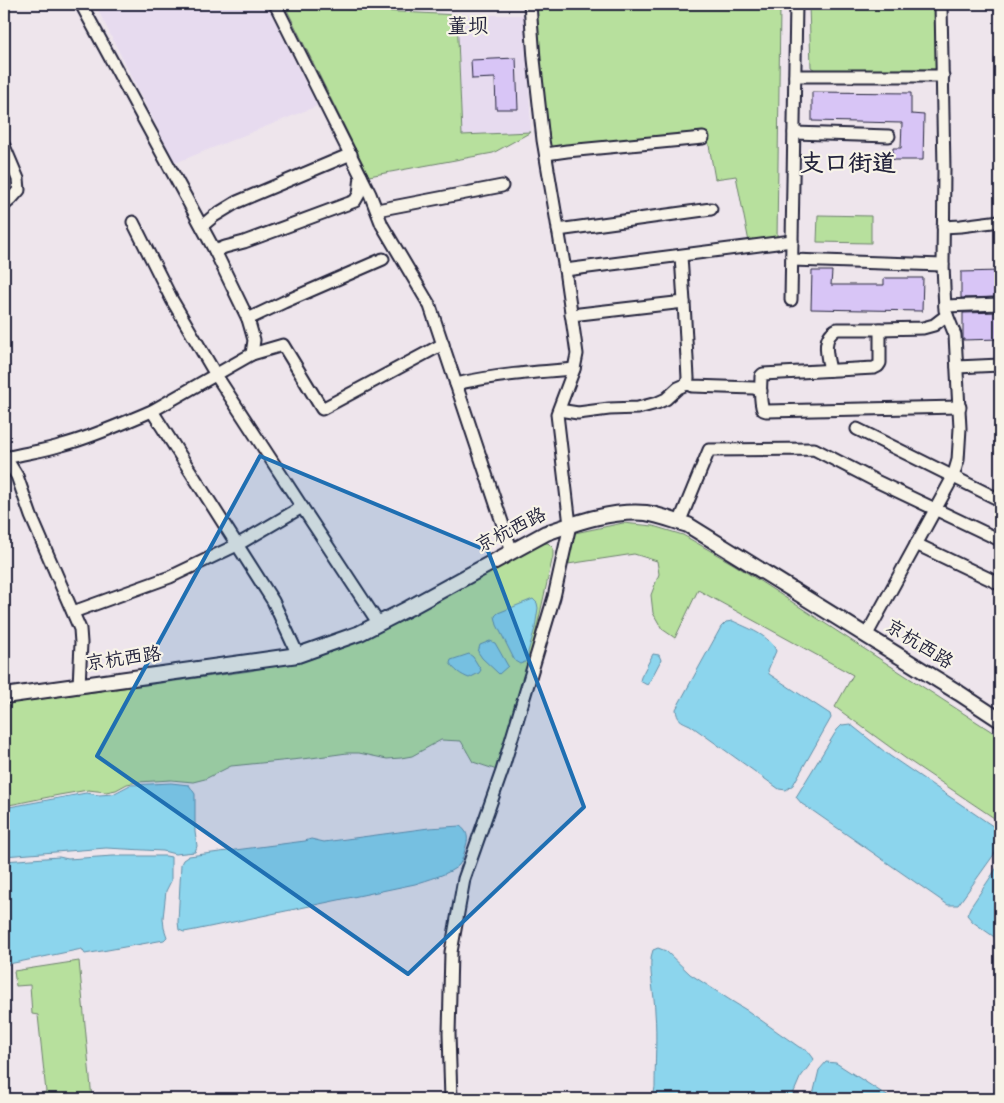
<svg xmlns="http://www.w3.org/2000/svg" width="1004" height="1103" viewBox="0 0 1004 1103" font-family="'Gochi Hand','LXGW WenKai TC',sans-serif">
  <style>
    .built { fill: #e7dbef }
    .green { fill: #b7e09d; stroke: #6c816c }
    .water { fill: #8cd5ed; stroke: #628da6 }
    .building { fill: #d8c5f6; stroke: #22223b }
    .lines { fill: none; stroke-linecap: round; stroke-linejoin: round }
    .minor-casing { stroke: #22223b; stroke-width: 15 }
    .major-casing { stroke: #22223b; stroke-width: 18 }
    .minor { stroke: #f7f3e8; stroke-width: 11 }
    .major { stroke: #f7f3e8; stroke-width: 14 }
    .marked { fill: #1f6fb2; fill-opacity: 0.2; stroke: #1f6fb2; stroke-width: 4; stroke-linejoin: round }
    .labels { text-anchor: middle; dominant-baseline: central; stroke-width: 4.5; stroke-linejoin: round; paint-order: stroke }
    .street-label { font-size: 19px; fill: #22223b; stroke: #f7f3e8 }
    .quarter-label { font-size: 21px; fill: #22223b; stroke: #f7f3e8 }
    .district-label { font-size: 24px; font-weight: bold; fill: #22223b; stroke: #f7f3e8 }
  </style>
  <rect width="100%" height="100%" fill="#eee5ec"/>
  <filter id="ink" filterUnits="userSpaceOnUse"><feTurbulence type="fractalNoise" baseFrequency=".02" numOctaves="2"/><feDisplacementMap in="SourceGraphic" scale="10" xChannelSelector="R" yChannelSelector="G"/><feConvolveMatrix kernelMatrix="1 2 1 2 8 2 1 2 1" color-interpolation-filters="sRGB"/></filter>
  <g filter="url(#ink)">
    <g class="built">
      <polygon points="95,4 267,5 317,106 175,163"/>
      <polygon points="457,15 526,15 531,132 462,135"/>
    </g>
    <g class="green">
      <polygon points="534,4 780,9 777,239 749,242 736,176 715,179 707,134 566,147 548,147"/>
      <polygon points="285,6 457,15 462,135 531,132 493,153 369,176"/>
      <polygon points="809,6 937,7 939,69 815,70 811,67"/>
      <polygon points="818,215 871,216 871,243 817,242"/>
      <polygon points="623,523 653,526 683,535 735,565 1000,737 1000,822 905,758 835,707 853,675 698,590 675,638 662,629 653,613 651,595 659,574 657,561 634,554 568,564 575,533"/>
      <polygon points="537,543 548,543 553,548 553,556 532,649 515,711 497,770 473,762 461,741 441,740 412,756 401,758 387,759 359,753 347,753 311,758 231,766 205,779 193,782 171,780 138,782 127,784 116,790 106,792 88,790 59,795 4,806 4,704 250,671 321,655 346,646"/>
      <polygon points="79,961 92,1099 39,1099 39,1094 46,1092 38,1015 32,1014 30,985 16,986 14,971"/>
    </g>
    <g class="water">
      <polygon points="533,599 537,603 538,608 535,628 528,652 528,658 525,662 520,664 515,661 497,625 495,616 498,613"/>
      <path d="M733 621C747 628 771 636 776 651L768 670 769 674 830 714 831 718 793 785 786 790 779 789 690 725C681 721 677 720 676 709L721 627 726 622Z"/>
      <polygon points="490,641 495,643 508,666 499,674 482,658 478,652 480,645"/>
      <path d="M469 654 473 657 481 670 479 673 469 678C461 675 454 670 450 663L451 660Z"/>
      <polygon points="653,654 659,655 661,660 650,681 647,685 640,681 641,677"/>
      <polygon points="850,724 890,756 1000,831 1000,846 958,905 948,905 813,811 802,804 796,797 837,730 842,725"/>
      <polygon points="171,783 189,785 195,794 195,832 197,846 195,852 175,854 163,851 106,848 4,856 4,808 86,793 99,795 113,794 130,785"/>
      <path d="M460 826C467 831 469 837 466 846 464 852 463 860 459 865 450 874 427 880 415 884L195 930 184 932 179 930 178 922 181 864 183 860 189 856 305 841 311 839 324 842 429 828Z"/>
      <polygon points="113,856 166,856 171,857 171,881 166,891 163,918 164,928 167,937 164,940 85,954 82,949 4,965 4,861 59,857 68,859"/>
      <polygon points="1000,863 1000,941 973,922 967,915 970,908"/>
      <path d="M658 948 666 951 690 974 730 1000 748 1011 799 1047 808 1051 814 1059 800 1078 791 1099H653L655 1087C655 1062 657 1037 655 1012 655 996 647 964 653 950Z"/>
      <polygon points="826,1062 836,1063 892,1099 812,1099 819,1070"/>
    </g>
    <g class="building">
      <polygon points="516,58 518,109 496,109 495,78 472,79 471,60"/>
      <polygon points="812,92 911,93 911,114 924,115 923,160 893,160 893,148 901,148 902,123 812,121"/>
      <polygon points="812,271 832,271 831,285 884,285 884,278 923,278 922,311 811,309"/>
      <polygon points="1000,271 1000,297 961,298 961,272"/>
      <polygon points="1000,312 1000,339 963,340 963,313"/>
    </g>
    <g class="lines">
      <defs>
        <g id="minor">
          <polyline points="81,4 215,251 248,319 254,340 252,354 152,411 273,601 298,655"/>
          <polyline points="275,4 370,194 382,225 430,306 512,552"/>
          <polyline points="795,76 943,76"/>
          <polyline points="794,133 889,136"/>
          <polyline points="4,146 18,179 19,190 11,199 4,205"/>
          <polyline points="546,154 567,151 703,138"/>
          <polyline points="377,210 502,186"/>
          <polyline points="133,222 172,300 216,375 302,507"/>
          <polyline points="202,226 214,216 237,202 351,154"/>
          <polyline points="943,227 961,226 1000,221"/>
          <polyline points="558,230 711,209"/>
          <polyline points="215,251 225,247 244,242 355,201 359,194 361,176"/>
          <polyline points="792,260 943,265"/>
          <polyline points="565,270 792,241"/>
          <polyline points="791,300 796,4"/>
          <polyline points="684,302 688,378 687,384"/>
          <polyline points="945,306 1000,304"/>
          <polyline points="571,315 684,302 681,256"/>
          <polyline points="248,319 284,302 383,259"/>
          <path d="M880 329V363L878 366 874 368 763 374 761 376C761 386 759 400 763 410L766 411 960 407"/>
          <polyline points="252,354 283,345 322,409 443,344"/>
          <polyline points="957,367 1000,365"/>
          <path d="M830 370C827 356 821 337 837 329H880L923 328 934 325 947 315"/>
          <path d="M456 384C495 375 535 372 574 369"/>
          <polyline points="559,410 578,413 609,409 638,408 657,403 666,399 678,388 687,384 692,386 754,388 761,391"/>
          <polyline points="857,429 1000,500"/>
          <polyline points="4,455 17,476 31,516 80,629 81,643 79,686"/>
          <path d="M6 458C24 453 44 451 62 445 93 437 123 423 152 411"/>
          <polyline points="679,523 709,450 814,449 876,481 1000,540"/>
          <polyline points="916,544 1000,584"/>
          <polyline points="73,612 170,577 237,545 302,507 379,624"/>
          <polyline points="866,636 953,477 958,460 960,428 955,335 945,310 943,265 944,170 941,4"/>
          <polyline points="451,1099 449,1034 451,952 464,879 502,771 554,597 570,525 557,414 574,369 577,354 565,270 543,140 534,59 530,4"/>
        </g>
        <path id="major" d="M4 696 298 655 360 633 409 608 546 533C578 522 612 510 646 513 660 515 674 521 688 525L959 693 1000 720"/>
      </defs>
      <use href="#minor" class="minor-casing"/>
      <use href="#major" class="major-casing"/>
      <use href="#minor" class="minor"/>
      <use href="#major" class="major"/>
    </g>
  </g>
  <path class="marked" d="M260 456 488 551 584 807 408 974 97 756Z"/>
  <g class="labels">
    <g class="street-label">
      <text transform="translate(512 532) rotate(-27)">京杭西路</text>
      <text transform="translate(918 646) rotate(32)">京杭西路</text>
      <text transform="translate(124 661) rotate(-8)">京杭西路</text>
    </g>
    <g class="quarter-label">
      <text x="468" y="29">董坝</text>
    </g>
    <g class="district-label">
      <text x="848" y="166">支口街道</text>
    </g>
  </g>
  <rect width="1004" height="1103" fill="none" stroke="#f7f3e8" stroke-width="20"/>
  <rect x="10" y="10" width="984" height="1083" fill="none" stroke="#22223b" stroke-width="2" filter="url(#ink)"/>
</svg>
